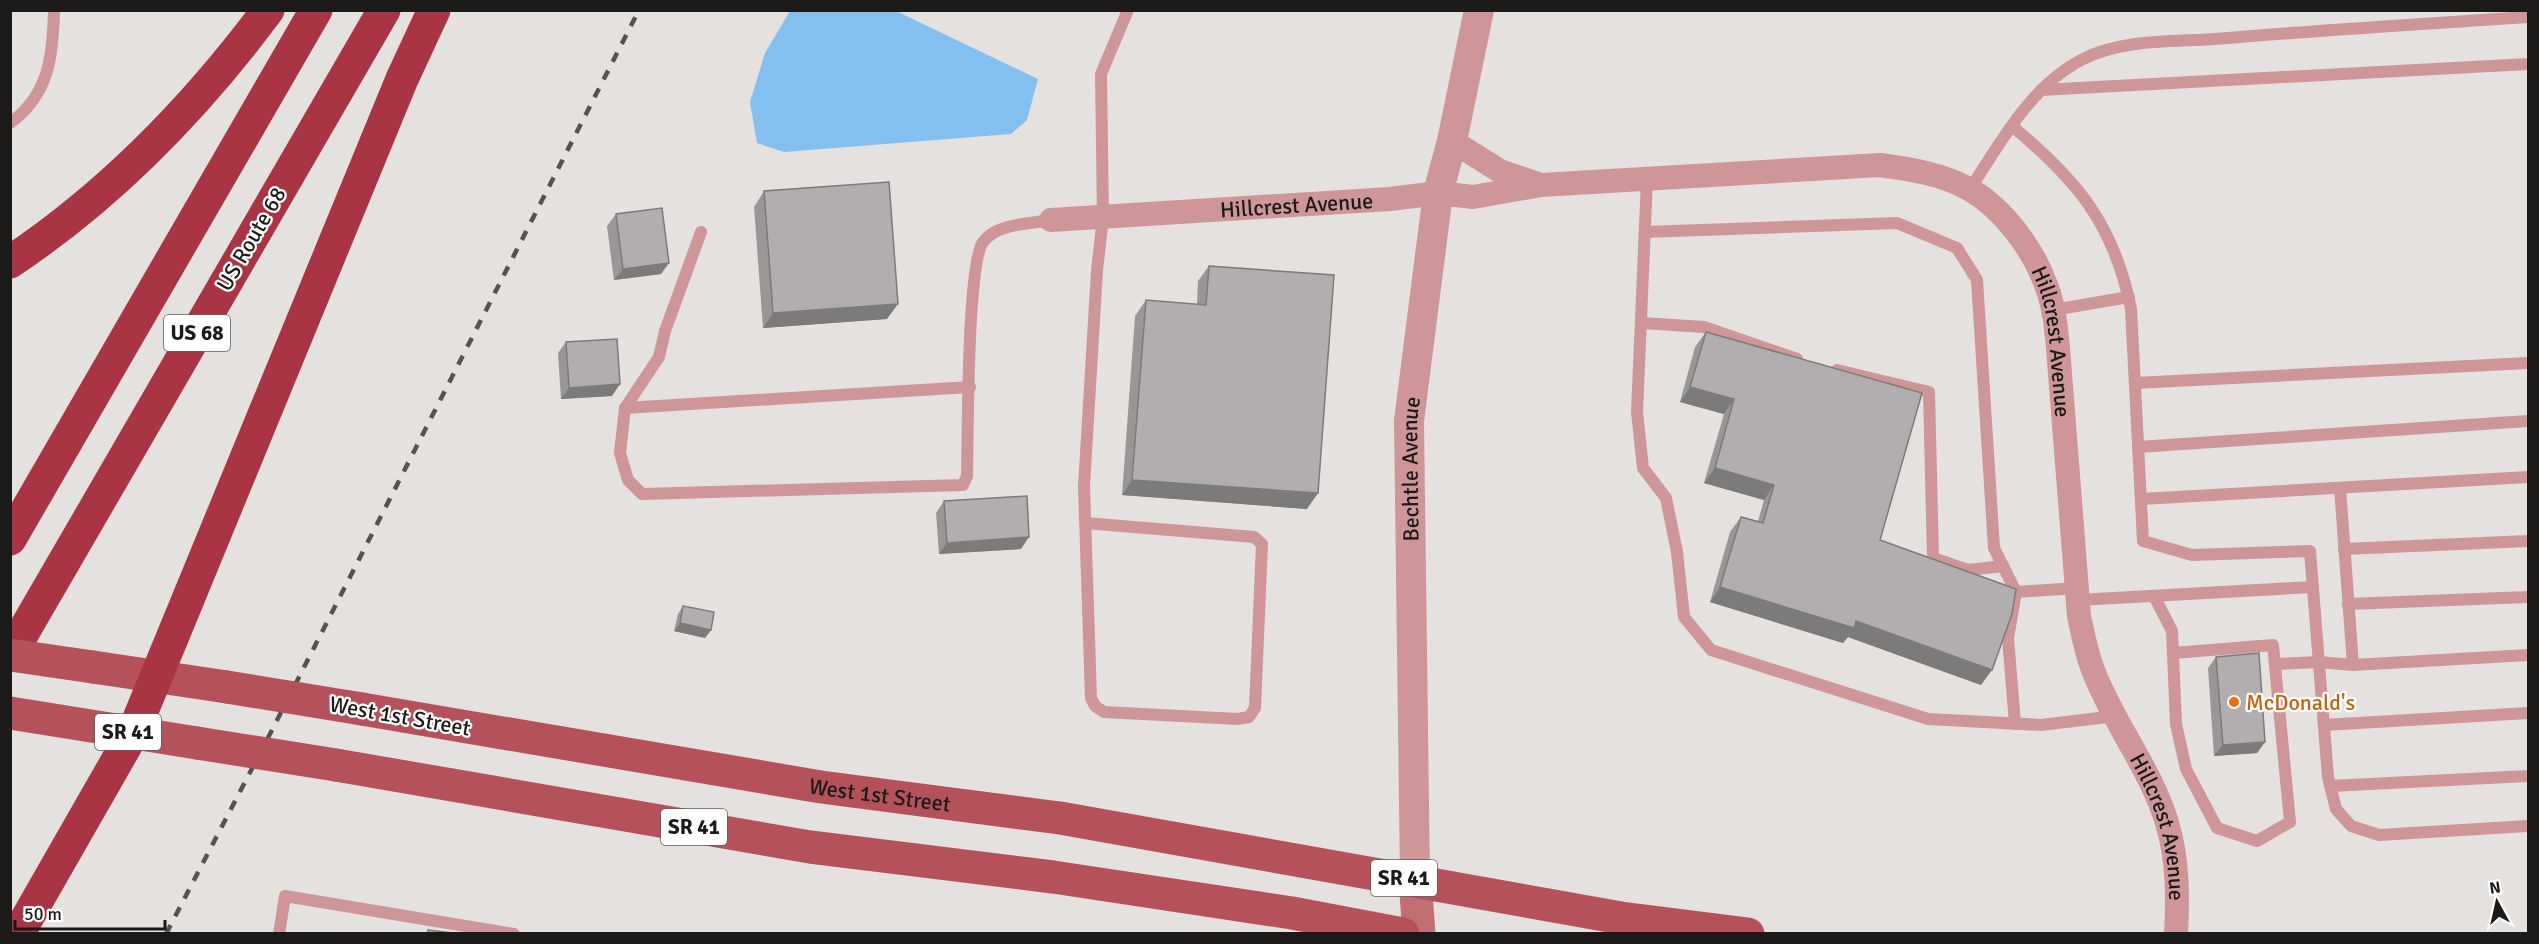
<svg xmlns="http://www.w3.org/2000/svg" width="2539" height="944" viewBox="0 0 2539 944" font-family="Signika,sans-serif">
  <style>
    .water { fill: #83bfef }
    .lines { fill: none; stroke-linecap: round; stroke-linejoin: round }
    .service { stroke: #cf9698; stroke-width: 12 }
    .minor { stroke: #cf9698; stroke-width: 24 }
    .tertiary { stroke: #cf9698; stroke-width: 30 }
    .secondary { stroke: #c16f73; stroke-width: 33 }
    .primary { stroke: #b5515a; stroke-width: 33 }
    .motorway { stroke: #a93443; stroke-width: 33 }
    .rail { stroke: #555352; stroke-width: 4.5; stroke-dasharray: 10 10; stroke-linecap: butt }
    .primary-bridge { stroke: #b5515a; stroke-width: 33 }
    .wall { fill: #999696 }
    .shaded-wall { fill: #7d7a7a }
    .building { fill: #b2aeaf; stroke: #7d7a7a; stroke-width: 1.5 }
    .food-dot { fill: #e8710a; stroke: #fff; stroke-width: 2 }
    .labels { text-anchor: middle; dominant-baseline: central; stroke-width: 4.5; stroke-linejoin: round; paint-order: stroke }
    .shield { fill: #fff; stroke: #5f5f5e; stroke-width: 1.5 }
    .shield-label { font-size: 21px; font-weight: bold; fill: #1b1a19 }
    .street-label { font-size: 22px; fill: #1b1a19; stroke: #fff }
    .food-label { font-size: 22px; fill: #c56008; stroke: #fff; text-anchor: start }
  </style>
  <rect width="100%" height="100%" fill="#e4e1df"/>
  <polygon class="water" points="790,11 896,11 1038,79 1027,120 1011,134 784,152 757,143 750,102 765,53"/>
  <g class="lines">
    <g class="service">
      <polyline points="2041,90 2528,64"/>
      <path d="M10 123C49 95 53 56 54 10"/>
      <path d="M2012 126C2077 180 2114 224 2131 309L2143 541 2192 555 2310 551 2328 777 2336 809 2351 826 2379 835 2528 826"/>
      <polyline points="1647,179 1637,412 1643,468 1666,498 1677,552 1684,617 1711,650 1928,719 2041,725 2116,716"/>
      <path d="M1970 189C2001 142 2030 87 2081 60 2120 39 2172 42 2215 39 2320 30 2424 24 2528 17"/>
      <path d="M701 232 665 331 659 357 625 408 620 453 628 480 642 494 963 485 967 476C968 437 967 265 983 242 997 223 1030 224 1051 220"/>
      <polyline points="1645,232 1897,223 1957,248 1977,280 1994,548 2016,592"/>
      <polyline points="2053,310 2129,297"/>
      <polyline points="1642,323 1704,327 1797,359"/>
      <polyline points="1837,370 1929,392 1933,558 1968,570 2003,566"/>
      <polyline points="2135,383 2528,363"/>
      <polyline points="625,408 970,387"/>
      <polyline points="2138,447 2528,421"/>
      <polyline points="2340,488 2353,665 2528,655"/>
      <polyline points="2141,499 2528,477"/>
      <polyline points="1085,523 1254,537 1262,544 1255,708 1249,717 1238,719 1104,712 1095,706 1091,698 1084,486 1097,271 1103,217 1101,74 1128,10"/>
      <polyline points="2344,549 2528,541"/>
      <polyline points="2154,596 2172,631 2176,724 2186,769 2217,828 2257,841 2290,822 2273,645 2173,653"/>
      <polyline points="2078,600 2313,587"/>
      <polyline points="2348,604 2528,597"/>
      <polyline points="2275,664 2319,662 2353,665"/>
      <polyline points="2015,724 2008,638 2016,592 2077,588"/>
      <polyline points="2324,725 2528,713"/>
      <polyline points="2330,786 2528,776"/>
      <polyline points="279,934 285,896 514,934"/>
    </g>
    <g class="minor">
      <polyline points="1452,141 1500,171 1541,185"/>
      <path id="s1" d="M1051 220 1390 199 1438 193 1473 197 1541 185 1880 165C1910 169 1942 174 1969 189 2003 208 2033 249 2046 285 2054 305 2056 327 2058 348L2079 616C2083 635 2086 652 2093 670 2113 723 2151 769 2167 823 2178 859 2178 897 2176 934"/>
    </g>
    <path class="tertiary" id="s2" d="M1415 880 1409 421 1438 193 1452 141 1479 10"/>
    <polyline class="secondary" points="1415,880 1419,934"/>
    <g class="primary">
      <polyline points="93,667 227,687"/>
      <path id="s3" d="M362 709 821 787 1060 818 1621 918 1748 934"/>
      <polyline points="10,713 197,743"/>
      <polyline points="336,765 810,847 1053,877 1292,913 1403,934"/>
    </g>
    <g class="motorway">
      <path d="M10 262C112 194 195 108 268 10"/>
      <polyline points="10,539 316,10"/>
      <polyline points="10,655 384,10"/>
      <polyline points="18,934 133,733 402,79 434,10"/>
    </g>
    <polyline class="rail" points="166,934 271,732 639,10"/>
    <g class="primary-bridge">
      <polyline points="10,655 93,667"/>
      <polyline points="227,687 362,709"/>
      <polyline points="197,743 336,765"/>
    </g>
  </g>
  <g class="wall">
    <polygon points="764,191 887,319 763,328 754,207"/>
    <polygon points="616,214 661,274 614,280 607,226"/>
    <polygon points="1209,266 1307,509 1122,495 1135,316 1146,300 1197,304 1198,281"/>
    <polygon points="1706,332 1880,540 1981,685 1848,637 1843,643 1710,602 1730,532 1741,517 1758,521 1764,500 1704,483 1724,414 1680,402 1695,347"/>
    <polygon points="566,342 612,396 561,399 558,353"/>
    <polygon points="944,501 1021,549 939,554 936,513"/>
    <polygon points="683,606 711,630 705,638 674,631 678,614"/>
    <polygon points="2216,657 2265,742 2257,753 2214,756 2208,668"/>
  </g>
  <g class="shaded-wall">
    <polygon points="669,263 661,274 614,280 623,269"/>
    <polygon points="898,304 887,319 763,328 773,313"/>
    <polygon points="620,384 612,396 561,399 569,388"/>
    <polygon points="1690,387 1734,399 1724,414 1680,402"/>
    <polygon points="1715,468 1774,485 1764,500 1704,483"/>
    <polygon points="1132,480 1318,493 1307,509 1122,495"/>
    <polygon points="1029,537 1021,549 939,554 947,543"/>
    <polygon points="1720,587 1856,621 1992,670 1981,685 1848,637 1843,643 1710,602"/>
    <polygon points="680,623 711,630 705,638 674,631"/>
    <polygon points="2265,742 2257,753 2214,756 2223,745"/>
  </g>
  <g class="building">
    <polygon points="889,182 898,304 773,313 764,191"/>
    <polygon points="662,208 669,263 623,269 616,214"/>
    <polygon points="1209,266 1334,275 1318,493 1132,480 1146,300 1206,305"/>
    <polygon points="1706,332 1922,393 1880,540 2016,589 2012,614 1992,670 1856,621 1854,628 1720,587 1741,517 1763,523 1774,485 1715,468 1734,399 1690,387"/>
    <polygon points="617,339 620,384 569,388 566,342"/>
    <polygon points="1027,496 1029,537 947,543 944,501"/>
    <polygon points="683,606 714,612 711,630 680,623"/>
    <polygon points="2259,653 2265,742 2223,745 2216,657"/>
    <polygon points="428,930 453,933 428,933"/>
  </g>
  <circle class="food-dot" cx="2234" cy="702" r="6"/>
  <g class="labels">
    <g class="shield">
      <rect x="164" y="315" width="66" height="36" rx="4.5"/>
      <rect x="95" y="714" width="66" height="36" rx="4.5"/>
      <rect x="661" y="809" width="66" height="36" rx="4.5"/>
      <rect x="1371" y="860" width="66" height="36" rx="4.5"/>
    </g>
    <g class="shield-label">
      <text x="197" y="333">US 68</text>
      <text x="128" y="732">SR 41</text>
      <text x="694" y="827">SR 41</text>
      <text x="1404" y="878">SR 41</text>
    </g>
    <g class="street-label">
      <text stroke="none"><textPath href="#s1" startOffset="246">Hillcrest Avenue</textPath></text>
      <text transform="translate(251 239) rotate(-60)">US Route 68</text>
      <text stroke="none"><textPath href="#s1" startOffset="1107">Hillcrest Avenue</textPath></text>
      <text stroke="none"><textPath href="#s2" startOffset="411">Bechtle Avenue</textPath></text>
      <text transform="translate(400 716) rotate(10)">West 1st Street</text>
      <text stroke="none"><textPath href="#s3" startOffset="525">West 1st Street</textPath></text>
      <text stroke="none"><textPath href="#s1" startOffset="1611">Hillcrest Avenue</textPath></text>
    </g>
    <g class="food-label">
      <text x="2246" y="702">McDonald's</text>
    </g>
  </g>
  <rect width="2539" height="944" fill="none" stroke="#1b1a19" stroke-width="24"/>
  <g transform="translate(2497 902) rotate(352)" stroke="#ffffff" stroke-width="4.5" paint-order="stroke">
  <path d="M0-4.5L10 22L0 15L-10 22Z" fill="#1b1a19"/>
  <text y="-9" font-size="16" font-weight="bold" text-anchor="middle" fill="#1b1a19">N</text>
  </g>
  <path d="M15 920v9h150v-9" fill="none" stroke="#1b1a19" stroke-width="3"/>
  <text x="24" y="920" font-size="18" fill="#1b1a19" stroke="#ffffff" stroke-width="4.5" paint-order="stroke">50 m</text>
</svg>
